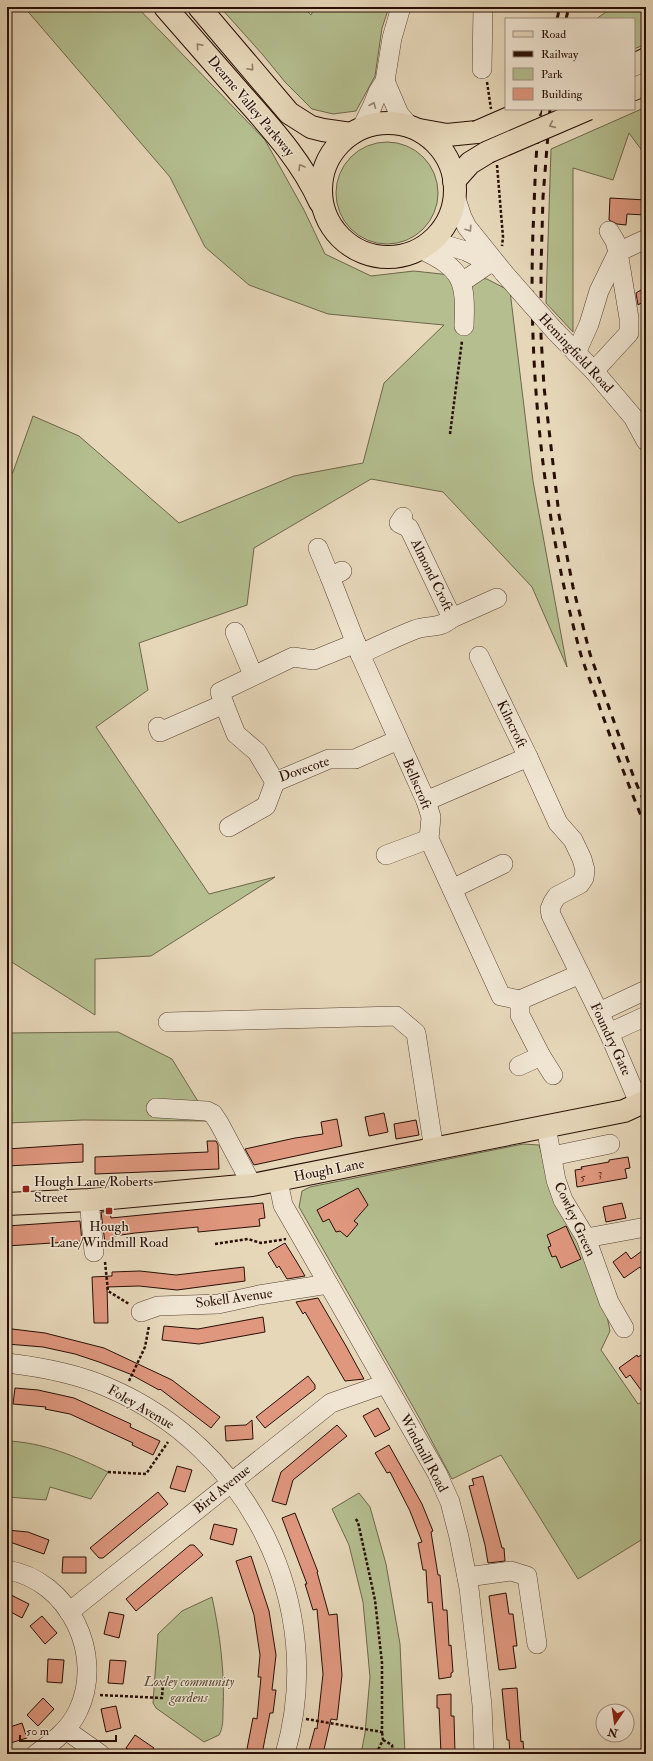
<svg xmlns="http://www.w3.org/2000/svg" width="653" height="1761" viewBox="0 0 653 1761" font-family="'IM FELL Double Pica',serif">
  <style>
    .green { fill: #b4be8f; stroke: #6e664a }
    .building { fill: #df977e; stroke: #290e05 }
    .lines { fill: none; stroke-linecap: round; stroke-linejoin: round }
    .minor-casing { stroke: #584032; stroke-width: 20 }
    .major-casing { stroke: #290e05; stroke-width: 24 }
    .highway-casing { stroke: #290e05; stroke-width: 24 }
    .path { stroke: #290e05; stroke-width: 2.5; stroke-dasharray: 3 2; stroke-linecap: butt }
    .minor { stroke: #efe5d2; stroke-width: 19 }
    .major { stroke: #e6d7b9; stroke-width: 22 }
    .highway { stroke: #e6d7b9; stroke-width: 22 }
    .rail { stroke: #290e05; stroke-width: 3; stroke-dasharray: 7 7; stroke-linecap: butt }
    .minor-bridge-casing { stroke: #584032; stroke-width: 20; stroke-linecap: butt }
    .highway-bridge-casing { stroke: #290e05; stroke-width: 24; stroke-linecap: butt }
    .minor-bridge { stroke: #efe5d2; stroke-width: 19 }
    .highway-bridge { stroke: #e6d7b9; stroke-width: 22 }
    .oneway { stroke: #917d68 }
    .oneway2 { stroke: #968476 }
    .poi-dot { fill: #8f2418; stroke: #efe5d2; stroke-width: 1.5 }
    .labels { text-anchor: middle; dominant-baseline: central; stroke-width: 3; stroke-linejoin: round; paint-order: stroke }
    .number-label { font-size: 12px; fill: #563023 }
    .street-label { font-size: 14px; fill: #290e05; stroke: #efe5d2 }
    .poi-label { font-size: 14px; fill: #290e05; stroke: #efe5d2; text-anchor: start }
    .park-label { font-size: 14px; font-style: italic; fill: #5a4c35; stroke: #efe5d2 }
  </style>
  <rect width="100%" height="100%" fill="#e6d7b9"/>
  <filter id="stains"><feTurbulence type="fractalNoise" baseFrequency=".005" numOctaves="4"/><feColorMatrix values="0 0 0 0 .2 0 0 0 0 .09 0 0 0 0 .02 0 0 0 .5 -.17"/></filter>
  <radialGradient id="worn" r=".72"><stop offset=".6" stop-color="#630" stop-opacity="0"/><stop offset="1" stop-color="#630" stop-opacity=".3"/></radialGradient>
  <g class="green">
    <polygon points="24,7 137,7 265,140 304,210 325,254 371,276 414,271 487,279 510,291 533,481 567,667 532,587 443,492 371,479 254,548 247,605 139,643 148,690 96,727 209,894 275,877 151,956 95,959 95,1015 7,959 7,479 13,472 33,416 79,436 179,523 294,476 363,463 384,383 444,325 328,314 249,285 205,247 170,177"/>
    <polygon points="220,7 303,7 311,15 315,7 389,7 382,28 375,76 356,111 333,114 312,109 285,82 263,55"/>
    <polygon points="613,7 646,7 646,44 634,49 634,19 596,19"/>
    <polygon points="646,107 646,156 629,133 613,180 573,168 573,332 546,303 551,149"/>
    <circle cx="387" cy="193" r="51"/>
    <polygon points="118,1032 172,1059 210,1121 83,1120 7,1123 7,1033"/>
    <polygon points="523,1144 539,1145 557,1205 579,1239 607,1316 610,1331 601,1350 638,1404 646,1400 646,1537 578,1579 501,1455 452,1479 420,1419 299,1207 302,1191 310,1187"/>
    <path d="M7 1441C42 1442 78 1457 108 1472L91 1499 50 1487 46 1500 7 1497Z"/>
    <polygon points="359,1493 370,1507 386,1564 400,1644 405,1754 361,1754 365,1733 370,1677 363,1602 349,1545 332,1509"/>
    <path d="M212 1597C220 1634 225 1673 223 1711 223 1720 223 1728 219 1735L204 1742 156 1708 153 1703 158 1634 182 1611Z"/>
  </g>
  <g class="building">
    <polygon points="610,198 646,200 646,215 627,214 626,225 617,224 609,220"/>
    <polygon points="641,290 646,300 638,305 636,293"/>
    <polygon points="384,1113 388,1132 369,1136 365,1117"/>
    <polygon points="337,1119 342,1146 254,1165 245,1149 295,1138 323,1134 321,1122"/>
    <polygon points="416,1120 419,1135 396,1139 394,1124"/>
    <polygon points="207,1141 216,1141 218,1145 219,1169 95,1174 95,1157 208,1152"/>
    <polygon points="83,1144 83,1162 7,1166 7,1149"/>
    <polygon points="628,1157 630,1168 625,1169 627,1178 577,1187 575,1170 582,1169 581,1167 609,1162 609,1160"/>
    <polygon points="358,1188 368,1205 354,1221 358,1224 347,1237 340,1231 336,1232 329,1219 323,1222 317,1210"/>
    <polygon points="263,1203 265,1218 259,1219 260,1226 198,1232 198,1227 135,1233 114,1236 115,1243 105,1243 101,1212 110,1211 111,1218"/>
    <polygon points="622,1203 626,1218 606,1222 603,1207"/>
    <polygon points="80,1221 82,1241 7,1246 7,1226"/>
    <polygon points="566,1226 581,1259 561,1268 556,1256 552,1257 548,1247 551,1246 547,1235"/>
    <polygon points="285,1243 298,1264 305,1276 287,1279 279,1266 277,1268 268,1253"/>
    <polygon points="646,1248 646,1276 640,1267 624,1278 613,1262 626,1252 631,1259"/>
    <polygon points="244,1267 245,1281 177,1290 139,1286 107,1287 108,1323 94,1323 92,1277 112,1276 112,1272 140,1271 176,1275"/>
    <polygon points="318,1298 346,1346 364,1379 345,1381 305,1312 303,1314 296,1302"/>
    <polygon points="263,1317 265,1332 199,1344 162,1340 164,1326 198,1329"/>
    <polygon points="12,1329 45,1333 104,1348 172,1380 220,1417 211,1428 160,1389 159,1390 130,1374 99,1362 75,1354 43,1347 7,1344 7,1330"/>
    <polygon points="646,1352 646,1397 630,1375 626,1378 619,1368 637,1355 638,1357"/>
    <polygon points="308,1376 315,1385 315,1389 265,1428 256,1417"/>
    <polygon points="15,1388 38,1390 74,1398 131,1424 130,1427 160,1441 153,1455 132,1445 133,1443 70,1414 45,1409 46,1407 13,1404"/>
    <polygon points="378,1408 390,1429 375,1437 363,1416"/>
    <polygon points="252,1420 253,1439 226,1441 225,1426 246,1425"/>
    <polygon points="337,1425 347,1436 293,1480 286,1505 272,1501 281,1472"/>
    <polygon points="389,1445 422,1504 433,1531 431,1532 438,1575 440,1575 443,1610 447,1610 449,1646 451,1645 453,1672 451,1673 451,1677 439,1679 432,1602 428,1603 426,1570 423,1570 418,1543 422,1542 410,1511 390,1472 387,1473 375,1453"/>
    <polygon points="177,1466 192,1470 185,1492 170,1488"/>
    <polygon points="483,1476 502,1548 504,1548 505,1561 488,1563 485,1545 469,1486 474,1485 472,1479"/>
    <polygon points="158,1492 168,1504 103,1558 99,1558 90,1548"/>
    <polygon points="295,1513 318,1572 317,1572 329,1615 337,1614 342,1675 337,1720 331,1719 323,1754 308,1754 315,1728 317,1729 323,1674 317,1609 313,1610 305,1584 307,1584 282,1518"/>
    <polygon points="214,1524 237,1529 233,1545 210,1539"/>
    <polygon points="7,1530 28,1532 49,1540 44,1554 7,1541"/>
    <polygon points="190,1545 194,1545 203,1555 136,1611 126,1599"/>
    <polygon points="251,1556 269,1611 276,1655 272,1690 276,1690 273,1713 270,1713 262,1754 246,1754 253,1718 257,1719 261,1677 258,1677 260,1655 254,1615 236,1561"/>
    <polygon points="63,1557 86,1557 86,1573 62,1573"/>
    <polygon points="7,1593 29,1604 22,1618 7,1610"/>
    <polygon points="506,1593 509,1614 513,1614 517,1646 513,1646 516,1668 499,1670 489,1596"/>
    <polygon points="109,1612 124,1615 119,1638 104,1634"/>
    <polygon points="42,1616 57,1633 45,1644 30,1626"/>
    <polygon points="48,1659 64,1660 62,1683 47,1682"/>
    <polygon points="110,1660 126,1661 123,1684 108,1683"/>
    <polygon points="517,1688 521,1742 523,1741 524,1754 510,1754 509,1740 507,1740 502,1689"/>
    <polygon points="451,1694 451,1716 454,1716 455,1754 441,1754 439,1708 437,1708 437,1695"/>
    <polygon points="43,1698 54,1709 38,1726 27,1715"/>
    <polygon points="116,1706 121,1728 106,1732 101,1709"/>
    <polygon points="22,1723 27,1738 7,1744 7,1728"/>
    <polygon points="135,1735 154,1748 150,1754 135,1754 126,1748"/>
  </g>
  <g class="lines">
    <defs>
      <g id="minor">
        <polyline points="482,69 483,7"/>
        <polyline points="385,81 399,114 411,128"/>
        <polyline points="361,129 372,107 378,92 385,81 392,38 401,7"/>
        <polyline points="454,193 462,217 467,227 504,273"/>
        <polyline points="431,241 466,251 492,264"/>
        <path d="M420 249C463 269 466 280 464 326"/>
        <polyline points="462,282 490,263"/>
        <polyline points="555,331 594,371 633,417 646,441"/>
        <polyline points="576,353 589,324 599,291 618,252 615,241 609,231"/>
        <polyline points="594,371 629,333 629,318 618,252 646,239"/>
        <polyline points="403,517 399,523 409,528 452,618 497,598"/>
        <polyline points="318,548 330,577"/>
        <polyline points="342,571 330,577 360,654 426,801 431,817 429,839 501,996 520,1000"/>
        <polyline points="235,632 253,675"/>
        <path d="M360 654C378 646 396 637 414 630 430 624 438 630 452 618"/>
        <polyline points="224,704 220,692 293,657 314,660 356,643"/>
        <polyline points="158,727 160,732 224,704 236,734 257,752 275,782"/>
        <polyline points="528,757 558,823 573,840 582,859 585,870 584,878 580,884 557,896 553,902 550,909 551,915 580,974"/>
        <polyline points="275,782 329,759 355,759 398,740"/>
        <polyline points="426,801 528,757 479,656"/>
        <polyline points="229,827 266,806 275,782"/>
        <polyline points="386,855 429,839"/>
        <polyline points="452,889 503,864"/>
        <polyline points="520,1000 580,974 609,1033 640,1105"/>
        <polyline points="520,1000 520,1015 541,1056 553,1075"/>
        <polyline points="599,1012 646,990"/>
        <polyline points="168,1022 396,1016 416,1033 434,1150"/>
        <polyline points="609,1033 646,1016"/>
        <polyline points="519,1066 541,1056"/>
        <polyline points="156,1108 207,1111 213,1114 219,1123 252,1185"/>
        <polyline points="546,1127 556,1180 563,1200 586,1238 609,1302 624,1328"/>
        <polyline points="552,1156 610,1144"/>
        <polyline points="278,1181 283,1205 437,1473 450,1502 459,1537 469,1588 482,1705 484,1754"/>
        <polyline points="89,1200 94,1252"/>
        <polyline points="586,1238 646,1227"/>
        <polyline points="141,1312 158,1306 218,1304 259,1295 328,1284"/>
        <path d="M7 1363C41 1367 75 1373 107 1387 249 1447 328 1604 285 1754"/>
        <path d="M7 1570C69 1580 105 1655 78 1711 69 1730 53 1742 36 1754"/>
        <polyline points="467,1577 511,1571 527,1576 537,1644"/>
        <polyline points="69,1612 331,1403 385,1384"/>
        <polyline points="66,1730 100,1754"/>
      </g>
      <polyline id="major" points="7,1204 89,1200 252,1185 624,1111 646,1101"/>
      <g id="highway">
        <path d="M165 7C190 36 216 65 241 94 271 128 301 160 320 202"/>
        <polyline points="199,7 289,113 311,127 323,130 351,134"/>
        <polyline points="634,65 646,59"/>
        <polyline points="634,89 646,84"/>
        <circle cx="388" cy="190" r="67"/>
        <polyline points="419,130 447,135 477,132"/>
        <polyline points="454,181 470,163 488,152"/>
      </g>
    </defs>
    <use href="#minor" class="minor-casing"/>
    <use href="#major" class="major-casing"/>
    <use href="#highway" class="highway-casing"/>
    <g class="path">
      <polyline points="487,82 491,109"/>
      <polyline points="497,165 503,237 502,246"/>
      <polyline points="450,434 462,341"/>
      <polyline points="215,1244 248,1239 261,1243 286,1239"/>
      <polyline points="105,1262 108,1291 129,1304"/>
      <polyline points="129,1381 145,1347 149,1326"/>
      <polyline points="108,1472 146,1474 168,1442"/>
      <polyline points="100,1695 162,1698 163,1682"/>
      <polyline points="306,1719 382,1732 382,1663 375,1600 358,1522 355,1518"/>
      <polyline points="383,1740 392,1745 393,1754"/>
      <polyline points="376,1754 383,1740 382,1732"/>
    </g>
    <use href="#minor" class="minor"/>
    <use href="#major" class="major"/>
    <use href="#highway" class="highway"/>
    <g class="rail">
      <polyline points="557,19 560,7"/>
      <polyline points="566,19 569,7"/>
      <path d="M541 109C535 149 535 191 533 231 528 372 543 519 581 655 587 674 595 692 601 711 615 750 630 789 646 828"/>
      <polyline points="550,109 543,197 541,268 541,336 544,387 559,515 573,587 590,654 634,778 646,806"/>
    </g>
    <defs>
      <polyline id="minor-bridge" points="504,273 555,331"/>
      <g id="highway-bridge">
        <polyline points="477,132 530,109"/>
        <polyline points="488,152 588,109"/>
      </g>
    </defs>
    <use href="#minor-bridge" class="minor-bridge-casing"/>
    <use href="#highway-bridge" class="highway-bridge-casing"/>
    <use href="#minor-bridge" class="minor-bridge"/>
    <use href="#highway-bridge" class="highway-bridge"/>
  </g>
  <defs><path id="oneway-chevron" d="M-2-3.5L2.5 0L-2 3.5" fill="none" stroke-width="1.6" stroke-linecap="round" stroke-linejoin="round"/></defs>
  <g class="oneway">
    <use href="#oneway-chevron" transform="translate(199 46) rotate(-131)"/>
    <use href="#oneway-chevron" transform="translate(251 68) rotate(49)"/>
    <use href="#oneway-chevron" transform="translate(552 125) rotate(156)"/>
    <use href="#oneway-chevron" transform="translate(301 167) rotate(-121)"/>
  </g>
  <g class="oneway2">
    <use href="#oneway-chevron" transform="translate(373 105) rotate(-67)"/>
    <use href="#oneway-chevron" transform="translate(469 229) rotate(56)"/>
  </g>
  <g class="poi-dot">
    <rect x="22" y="1185" width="8" height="8" rx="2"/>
    <rect x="105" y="1207" width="8" height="8" rx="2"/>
  </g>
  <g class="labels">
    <g class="number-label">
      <text x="600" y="1173">3</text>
      <text x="583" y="1177">5</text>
    </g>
    <g class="street-label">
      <text transform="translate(251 106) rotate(50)">Dearne Valley Parkway</text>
      <text transform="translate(576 353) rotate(47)">Hemingfield Road</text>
      <text transform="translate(432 575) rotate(64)">Almond Croft</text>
      <text transform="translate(512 724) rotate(64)">Kilncroft</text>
      <text transform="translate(304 769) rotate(-19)">Dovecote</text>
      <text transform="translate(417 784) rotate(67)">Bellscroft</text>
      <text transform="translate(611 1039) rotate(65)">Foundry Gate</text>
      <text transform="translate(329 1170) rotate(-11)">Hough Lane</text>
      <text transform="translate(575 1219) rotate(65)">Cowley Green</text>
      <text transform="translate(234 1298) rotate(-8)">Sokell Avenue</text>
      <text transform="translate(141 1407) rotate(30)">Foley Avenue</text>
      <text transform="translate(424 1453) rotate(62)">Windmill Road</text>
      <text transform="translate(222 1489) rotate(-39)">Bird Avenue</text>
    </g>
    <g class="poi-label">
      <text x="34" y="1181">Hough Lane/Roberts<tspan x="34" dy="16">Street</tspan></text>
      <text x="109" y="1226" text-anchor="middle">Hough<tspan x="109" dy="16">Lane/Windmill Road</tspan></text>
    </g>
    <g class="park-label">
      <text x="189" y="1681">Loxley community<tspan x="189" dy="16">gardens</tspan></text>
    </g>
  </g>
  <rect width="653" height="1761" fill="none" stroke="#e6d7b9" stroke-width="24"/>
  <rect x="8" y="8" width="637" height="1745" fill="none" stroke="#290e05" stroke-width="2"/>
  <rect x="12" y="12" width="629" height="1737" fill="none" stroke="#290e05"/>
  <rect x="505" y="18" width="130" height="92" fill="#efe5d2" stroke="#a08f80"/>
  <rect x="513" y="31" width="20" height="6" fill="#e6d7b9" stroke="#a08f80"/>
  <text x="541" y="38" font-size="12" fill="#290e05">Road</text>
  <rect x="513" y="51" width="20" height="6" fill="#290e05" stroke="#a08f80"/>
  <text x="541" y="58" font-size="12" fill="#290e05">Railway</text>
  <rect x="513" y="68" width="20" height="12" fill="#b4be8f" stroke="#a08f80"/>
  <text x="541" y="78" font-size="12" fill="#290e05">Park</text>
  <rect x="513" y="88" width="20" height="12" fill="#df977e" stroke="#a08f80"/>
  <text x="541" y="98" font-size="12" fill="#290e05">Building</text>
  <g transform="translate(615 1723) rotate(193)"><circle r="19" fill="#efe5d2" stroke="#a08f80"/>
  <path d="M0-3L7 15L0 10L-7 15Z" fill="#8f2418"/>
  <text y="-6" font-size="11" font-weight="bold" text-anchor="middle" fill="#290e05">N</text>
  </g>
  <path d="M20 1735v6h96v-6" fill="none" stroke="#290e05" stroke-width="2"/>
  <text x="26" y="1735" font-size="12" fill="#290e05" stroke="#efe5d2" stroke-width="3" paint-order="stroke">50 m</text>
  <rect width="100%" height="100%" filter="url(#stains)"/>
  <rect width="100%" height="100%" fill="url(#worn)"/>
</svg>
